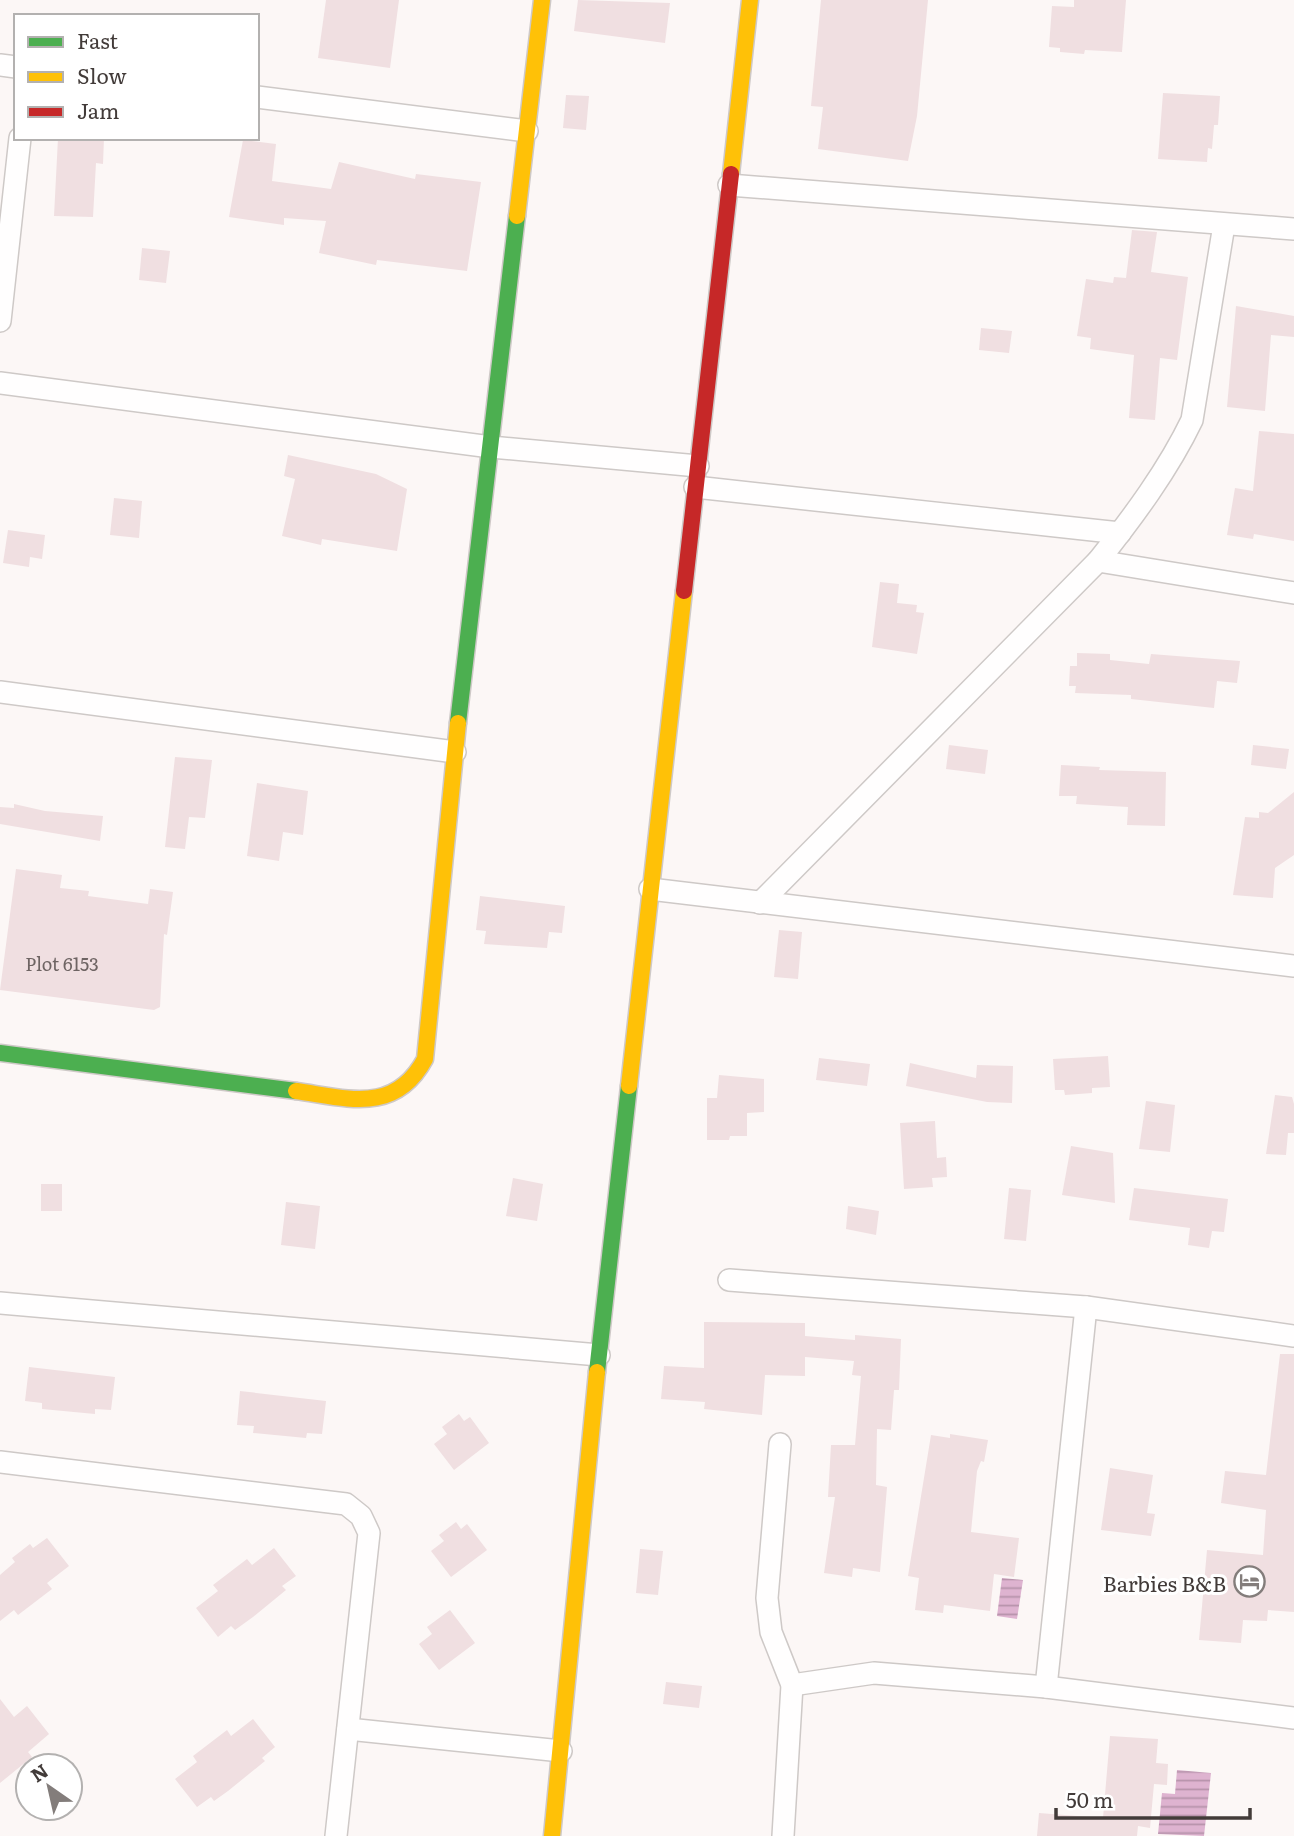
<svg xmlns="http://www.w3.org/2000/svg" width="1294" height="1836" viewBox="0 0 1294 1836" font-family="Literata,serif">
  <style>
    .water { fill: url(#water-rules) }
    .building { fill: #f0dfe1 }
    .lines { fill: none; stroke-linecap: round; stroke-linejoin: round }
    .street-casing { stroke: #cec9c7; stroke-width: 24 }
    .fast-casing { stroke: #cec9c7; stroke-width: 19 }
    .slow-casing { stroke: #cec9c7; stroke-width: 19 }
    .jam-casing { stroke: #cec9c7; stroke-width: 19 }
    .street { stroke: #fffefe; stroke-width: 21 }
    .fast { stroke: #4caf50; stroke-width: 16 }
    .slow { stroke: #ffc107; stroke-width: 16 }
    .jam { stroke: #c62828; stroke-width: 16 }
    .labels { text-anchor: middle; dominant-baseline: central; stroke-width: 6; stroke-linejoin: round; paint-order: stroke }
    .number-label { font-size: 18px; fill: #6e6463 }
    .poi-label { font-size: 21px; fill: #423b39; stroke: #fff; text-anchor: end }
  </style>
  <defs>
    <pattern id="water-rules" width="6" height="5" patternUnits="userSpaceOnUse" patternTransform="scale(1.75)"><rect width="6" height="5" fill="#deb3d0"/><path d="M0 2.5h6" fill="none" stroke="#b693aa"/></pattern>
  </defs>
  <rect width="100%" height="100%" fill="#fcf7f6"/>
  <g class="water">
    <polygon points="1002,1578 1023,1580 1017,1619 997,1616"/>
    <polygon points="1177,1770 1211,1773 1204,1836 1158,1834 1162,1793 1175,1794"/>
  </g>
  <g class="building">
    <polygon points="326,0 399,0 390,68 318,58"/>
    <polygon points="578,0 670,3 665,43 574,31"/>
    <polygon points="821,0 928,0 917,116 908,161 818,149 823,107 811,106"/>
    <polygon points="1074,0 1126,0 1122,52 1085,50 1084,54 1060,52 1060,48 1049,47 1052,6 1074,7"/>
    <polygon points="1163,93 1220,96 1218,125 1214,125 1212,149 1208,148 1207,162 1158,159"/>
    <polygon points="566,95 589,96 586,130 563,128"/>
    <polygon points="58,138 104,138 103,164 96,163 93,217 54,216"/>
    <polygon points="243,140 276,144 272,181 331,189 339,162 415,179 416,174 481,182 467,271 377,260 376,265 319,253 326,221 284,218 284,225 229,217"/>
    <polygon points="1132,230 1157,232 1151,272 1188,277 1177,360 1160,358 1155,420 1129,418 1134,355 1090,349 1091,338 1077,336 1086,279 1113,283 1114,277 1126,278"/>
    <polygon points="142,248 170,251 166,283 139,280"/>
    <polygon points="1236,306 1294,316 1294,337 1271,335 1265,411 1227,407"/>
    <polygon points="981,328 1012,331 1009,353 979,350"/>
    <polygon points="1259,431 1294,434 1294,541 1254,534 1253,539 1227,535 1235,488 1253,491"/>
    <polygon points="288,455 376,474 407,489 397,551 322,539 321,545 282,536 295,479 284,476"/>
    <polygon points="114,498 142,501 139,538 110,535"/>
    <polygon points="8,530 45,535 42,559 30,557 29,567 3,563"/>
    <polygon points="880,582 899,584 897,603 917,605 916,612 924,613 917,654 872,647"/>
    <polygon points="1077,653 1110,654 1110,660 1149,664 1151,654 1240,661 1237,683 1217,681 1214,708 1131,699 1131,695 1075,693 1076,686 1069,686 1070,666 1077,666"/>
    <polygon points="949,745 988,750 985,774 946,769"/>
    <polygon points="1253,745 1289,749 1286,769 1251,765"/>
    <polygon points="175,757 212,760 205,818 189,817 185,849 165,847"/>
    <polygon points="1061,765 1100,767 1099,770 1166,772 1165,826 1127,825 1128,807 1076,804 1077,796 1059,796"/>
    <polygon points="257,783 308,791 303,835 283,832 279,861 247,856"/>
    <polygon points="1294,792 1294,855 1275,868 1273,898 1233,895 1245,817 1259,818 1259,812 1268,813"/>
    <polygon points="14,804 45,811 103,816 100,841 0,824 0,807 14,808"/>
    <polygon points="16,869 62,875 60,888 89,891 88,896 148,904 150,889 173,892 167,935 164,934 160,1007 154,1010 0,990"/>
    <polygon points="480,896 565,906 562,933 549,932 547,948 484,944 486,931 476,930"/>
    <polygon points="779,930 802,932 798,979 774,977"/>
    <polygon points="1108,1056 1110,1087 1092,1088 1092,1093 1065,1095 1064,1090 1055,1090 1053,1059"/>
    <polygon points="819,1058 870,1064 867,1086 816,1080"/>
    <polygon points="910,1063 976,1078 977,1065 1013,1066 1012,1103 987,1102 906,1086"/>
    <polygon points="719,1075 764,1079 764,1112 747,1113 747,1136 730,1136 729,1140 707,1140 707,1098 717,1098"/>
    <polygon points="1275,1095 1292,1097 1294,1104 1294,1133 1288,1133 1286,1155 1266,1154"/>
    <polygon points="1146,1101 1175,1105 1170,1152 1139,1149"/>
    <polygon points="935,1121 937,1158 946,1157 947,1177 932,1178 933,1187 904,1189 900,1123"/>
    <polygon points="1071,1146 1113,1153 1115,1203 1062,1195"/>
    <polygon points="513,1178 543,1184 537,1221 506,1216"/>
    <rect x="41" y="1184" width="21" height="27"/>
    <polygon points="1009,1188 1031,1190 1026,1241 1004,1239"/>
    <polygon points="1134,1188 1228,1199 1224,1232 1212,1231 1209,1248 1188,1245 1190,1228 1129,1220"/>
    <polygon points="286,1202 320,1206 315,1249 281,1245"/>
    <polygon points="848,1206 879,1211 876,1235 846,1229"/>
    <polygon points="704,1322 805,1323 805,1336 855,1340 855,1335 901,1339 899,1390 894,1390 891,1430 877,1429 876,1485 887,1487 880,1572 853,1568 852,1577 824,1573 835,1497 828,1497 831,1445 855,1445 861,1376 852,1375 854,1361 805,1357 805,1376 765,1375 762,1415 704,1409 705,1402 661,1399 664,1366 704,1368"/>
    <polygon points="1280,1354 1294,1354 1294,1612 1268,1610 1267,1621 1243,1620 1241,1643 1199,1640 1207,1550 1263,1555 1266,1510 1221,1503 1225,1471 1266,1475"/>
    <polygon points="29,1367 115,1377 111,1410 95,1409 95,1414 42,1409 42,1403 25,1401"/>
    <polygon points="240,1391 326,1401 322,1434 307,1433 306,1438 253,1433 254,1426 237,1425"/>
    <polygon points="459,1414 464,1421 470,1417 489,1443 454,1470 434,1444 447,1434 442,1427"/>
    <polygon points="950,1434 988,1440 984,1462 981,1461 977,1471 971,1532 1019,1538 1014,1577 994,1574 990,1611 944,1605 943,1613 915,1610 919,1578 908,1576 931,1435 950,1438"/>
    <polygon points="1110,1468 1153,1475 1147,1513 1155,1514 1151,1536 1101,1530"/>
    <polygon points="456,1522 461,1529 467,1524 487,1550 451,1577 431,1551 444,1541 439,1535"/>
    <polygon points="47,1538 69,1566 47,1583 52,1589 18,1615 14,1610 0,1621 0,1575 15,1562 12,1558 30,1544 33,1548"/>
    <polygon points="274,1548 296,1576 282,1586 286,1590 253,1617 235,1630 231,1626 218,1637 196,1608 218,1591 213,1585 247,1559 252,1565"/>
    <polygon points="640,1549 663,1551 658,1595 636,1593"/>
    <polygon points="450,1610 475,1643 439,1670 419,1644 432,1634 427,1627"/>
    <polygon points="666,1682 702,1686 699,1708 663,1704"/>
    <polygon points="0,1699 14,1717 27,1706 49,1734 28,1752 32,1757 0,1783"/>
    <polygon points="253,1719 275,1747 262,1758 265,1761 228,1791 214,1801 211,1797 197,1807 175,1779 197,1762 193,1756 227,1730 231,1736"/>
    <polygon points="1110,1736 1158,1739 1156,1763 1168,1764 1167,1785 1154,1784 1150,1828 1138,1826 1137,1836 1037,1836 1039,1813 1103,1818"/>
  </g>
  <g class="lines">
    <defs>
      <g id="street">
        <polyline points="0,65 16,67"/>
        <polyline points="257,97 527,131"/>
        <polyline points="729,185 1294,229"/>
        <polyline points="0,321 20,138"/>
        <polyline points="0,383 491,447 698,466"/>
        <polyline points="695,487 1120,533"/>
        <polyline points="1098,561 1294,593"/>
        <polyline points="0,692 455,752"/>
        <polyline points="650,889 1294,966"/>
        <path d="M760 903 1098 561C1133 517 1168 470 1192 420L1224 225"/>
        <polyline points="729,1280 1086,1307 1294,1336"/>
        <polyline points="0,1303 599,1355"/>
        <polyline points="780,1444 767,1598 771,1632 792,1685 783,1836"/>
        <polyline points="0,1462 346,1504 361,1516 369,1533 336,1836"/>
        <polyline points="792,1685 874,1673 1046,1687 1294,1718"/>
        <polyline points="1046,1687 1086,1307"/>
        <polyline points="348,1729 561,1751"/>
      </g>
      <g id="fast">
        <polyline points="458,723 517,216"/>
        <polyline points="0,1053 296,1091"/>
        <polyline points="597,1372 629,1086"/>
      </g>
      <g id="slow">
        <polyline points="731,174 750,0"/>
        <polyline points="517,216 542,0"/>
        <polyline points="629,1086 684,591"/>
        <path d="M296 1091C347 1098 395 1115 425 1059L458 723"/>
        <polyline points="552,1836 597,1372"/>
      </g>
      <polyline id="jam" points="684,591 731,174"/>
    </defs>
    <use href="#street" class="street-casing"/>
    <use href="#fast" class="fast-casing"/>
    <use href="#slow" class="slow-casing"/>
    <use href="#jam" class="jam-casing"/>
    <use href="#street" class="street"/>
    <use href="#fast" class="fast"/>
    <use href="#slow" class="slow"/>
    <use href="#jam" class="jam"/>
  </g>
  <defs>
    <symbol id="hotel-ring" viewBox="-11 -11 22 22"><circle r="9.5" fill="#fff" stroke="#837d7b" stroke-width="1.5"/><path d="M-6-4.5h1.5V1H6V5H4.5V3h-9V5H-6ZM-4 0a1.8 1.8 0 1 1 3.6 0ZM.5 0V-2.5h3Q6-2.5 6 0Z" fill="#837d7b"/></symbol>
  </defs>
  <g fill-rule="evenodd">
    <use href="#hotel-ring" x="1232" y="1564" width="35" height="35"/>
  </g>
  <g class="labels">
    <g class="number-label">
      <text x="62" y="963">Plot 6153</text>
    </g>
    <g class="poi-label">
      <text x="1226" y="1582">Barbies B&amp;B</text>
    </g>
  </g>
  <rect x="14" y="14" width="245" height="126" fill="#ffffff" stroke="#b3b1b0" stroke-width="2"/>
  <rect x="28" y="37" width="35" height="10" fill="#4caf50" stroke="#b3b1b0" stroke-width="2"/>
  <text x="77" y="49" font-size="21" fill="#423b39">Fast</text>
  <rect x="28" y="72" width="35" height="10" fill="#ffc107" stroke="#b3b1b0" stroke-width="2"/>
  <text x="77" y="84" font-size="21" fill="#423b39">Slow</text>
  <rect x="28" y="107" width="35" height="10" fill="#c62828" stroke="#b3b1b0" stroke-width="2"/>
  <text x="77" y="119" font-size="21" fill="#423b39">Jam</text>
  <g transform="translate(49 1787) rotate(326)"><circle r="33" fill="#ffffff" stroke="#b3b1b0" stroke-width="2"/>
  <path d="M0-5L12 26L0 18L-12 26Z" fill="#837d7b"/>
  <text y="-10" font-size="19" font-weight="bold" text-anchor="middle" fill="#423b39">N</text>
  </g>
  <path d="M1056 1808v10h194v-10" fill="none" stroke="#423b39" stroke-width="3.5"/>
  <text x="1066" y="1808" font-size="21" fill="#423b39" stroke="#ffffff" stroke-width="5" paint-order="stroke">50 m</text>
</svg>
